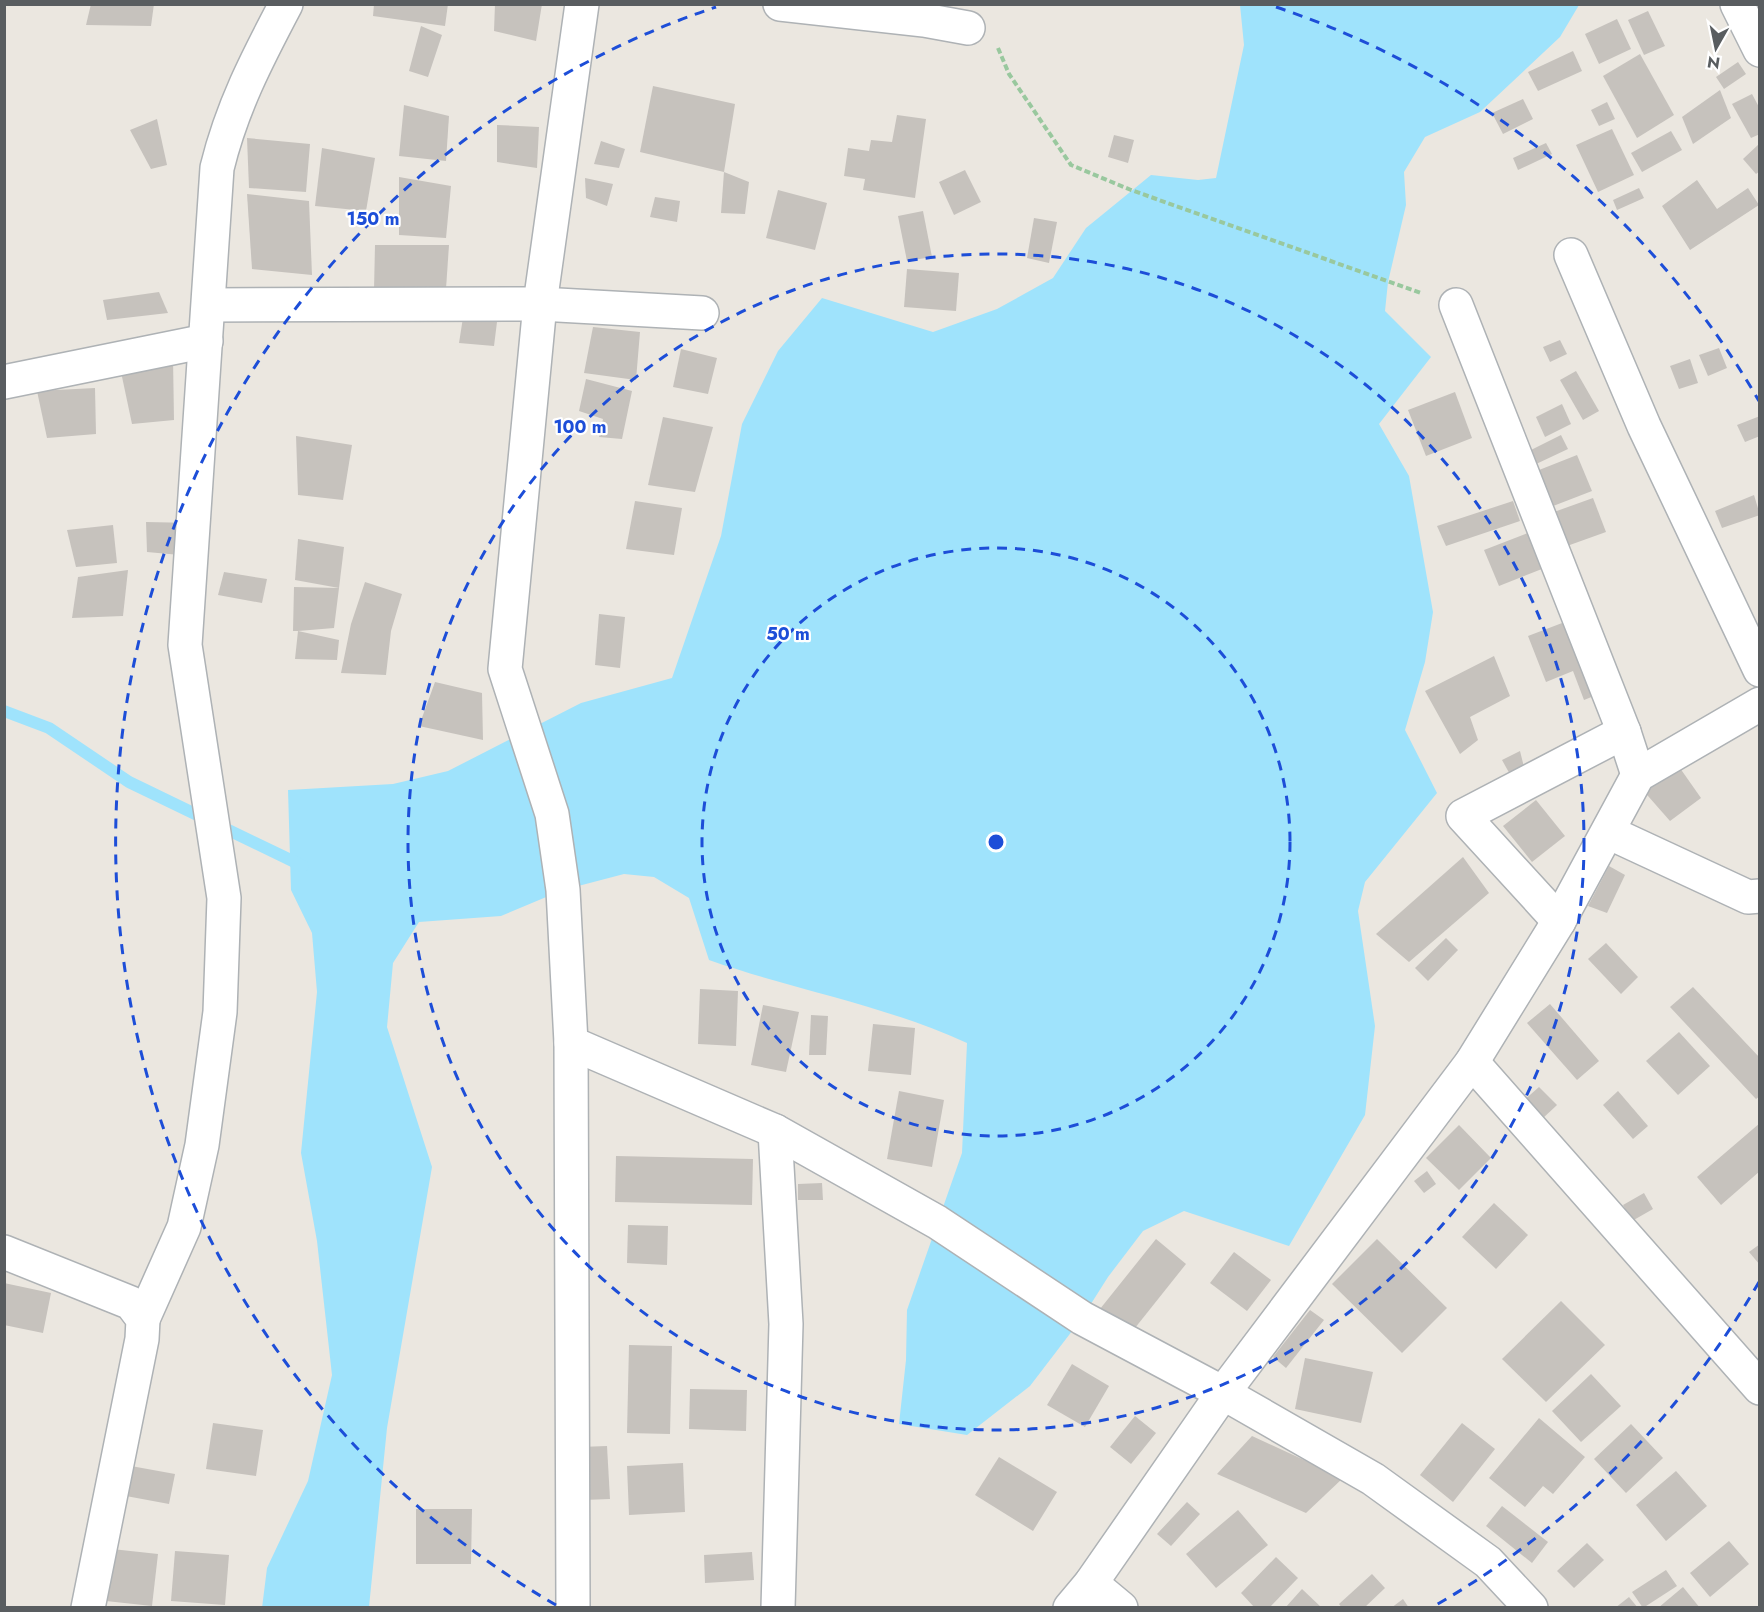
<svg xmlns="http://www.w3.org/2000/svg" width="1764" height="1612" viewBox="0 0 1764 1612" font-family="Jost,sans-serif">
  <style>
    .water { fill: #9fe3fc }
    .lines { fill: none; stroke-linecap: round; stroke-linejoin: round }
    .stream { stroke: #9fe3fc; stroke-width: 12 }
    .building { fill: #c6c2bd }
    .minor-casing { stroke: #aeb2b5; stroke-width: 36 }
    .path { stroke: #99c89e; stroke-width: 4; stroke-dasharray: 6 3; stroke-linecap: butt }
    .minor { stroke: #fff; stroke-width: 33 }
    .ring { fill: none; stroke: #1d4ed8; stroke-width: 3; stroke-dasharray: 10 8 }
    .centre { fill: #1d4ed8; stroke: #fff; stroke-width: 3 }
    .ring-label { font-size: 18px; text-anchor: middle; font-weight: bold; fill: #1d4ed8; stroke: #fff; stroke-width: 4.5; stroke-linejoin: round; paint-order: stroke }
  </style>
  <rect width="100%" height="100%" fill="#ebe7e0"/>
  <path class="water" d="M1240 5H1579L1560 37 1480 112 1425 137 1404 172 1406 205 1388 282 1385 311 1431 357 1379 424 1409 476 1433 612 1425 662 1405 730 1437 793 1365 882 1358 911 1375 1026 1365 1115 1289 1246 1184 1211 1143 1231 1108 1277 1082 1318 1030 1386 967 1435 899 1424 906 1360 907 1310 962 1153 967 1043C885 1005 794 990 709 960L689 898 654 877 624 874 563 890 501 916 419 922 393 963 387 1027 432 1167 387 1428 369 1607 262 1608 267 1568 308 1481 332 1375 317 1241 301 1153 317 992 312 933 291 890 288 790 393 784 448 771 581 703 672 678 721 536 742 424 778 351 822 298 933 332 997 309 1053 278 1086 228 1151 175 1198 180 1216 178 1244 45Z"/>
  <g class="lines">
    <polyline class="stream" points="4,711 49,728 129,782 303,866"/>
  </g>
  <g class="building">
    <polygon points="91,4 154,4 151,26 86,25"/>
    <polygon points="374,4 448,4 445,26 373,16"/>
    <polygon points="495,4 542,4 536,41 494,31"/>
    <polygon points="1648,11 1665,46 1644,55 1628,20"/>
    <polygon points="1617,19 1631,49 1599,64 1585,34"/>
    <polygon points="421,26 442,35 428,77 409,71"/>
    <polygon points="1573,51 1582,71 1538,91 1528,72"/>
    <polygon points="1640,54 1674,115 1637,138 1603,76"/>
    <polygon points="1738,62 1746,74 1724,89 1716,77"/>
    <polygon points="653,86 735,104 724,172 640,152"/>
    <polygon points="1720,90 1731,118 1693,144 1682,117"/>
    <polygon points="1752,94 1760,109 1760,134 1751,138 1732,104"/>
    <polygon points="1523,99 1533,119 1503,134 1492,113"/>
    <polygon points="1607,102 1615,119 1599,126 1591,110"/>
    <polygon points="404,105 449,116 446,161 399,156"/>
    <polygon points="897,115 926,119 915,198 863,190 865,179 844,176 848,148 869,151 871,140 892,142"/>
    <polygon points="157,119 167,165 151,169 130,130"/>
    <polygon points="497,125 539,127 537,168 497,162"/>
    <polygon points="1612,129 1634,175 1598,192 1576,145"/>
    <polygon points="1671,131 1682,150 1642,172 1631,153"/>
    <polygon points="1114,135 1134,140 1128,163 1108,157"/>
    <polygon points="247,138 310,144 306,192 249,188"/>
    <polygon points="601,141 625,149 619,168 594,164"/>
    <polygon points="1546,143 1552,154 1518,170 1513,158"/>
    <polygon points="1760,143 1760,171 1756,174 1743,159"/>
    <polygon points="322,148 375,158 366,211 315,206"/>
    <polygon points="965,170 981,202 954,215 939,182"/>
    <polygon points="724,172 749,182 745,214 721,213"/>
    <polygon points="399,177 451,186 446,238 399,235"/>
    <polygon points="585,178 613,184 607,206 586,198"/>
    <polygon points="1697,180 1717,209 1748,188 1759,205 1690,250 1662,206"/>
    <polygon points="1639,188 1644,198 1617,210 1613,200"/>
    <polygon points="778,190 827,203 815,250 766,238"/>
    <polygon points="247,194 309,201 312,275 252,269"/>
    <polygon points="655,197 680,201 677,222 650,217"/>
    <polygon points="923,211 932,257 907,261 898,216"/>
    <polygon points="1034,218 1057,222 1049,263 1027,258"/>
    <polygon points="375,245 449,245 446,289 374,290"/>
    <polygon points="907,269 959,273 956,311 904,307"/>
    <polygon points="159,292 168,313 107,320 103,300"/>
    <polygon points="464,311 498,314 494,346 459,343"/>
    <polygon points="593,327 640,332 636,380 584,373"/>
    <polygon points="1560,340 1567,354 1550,362 1543,347"/>
    <polygon points="1719,348 1727,368 1708,376 1699,355"/>
    <polygon points="681,349 717,358 708,394 673,387"/>
    <polygon points="173,358 174,420 132,424 121,372"/>
    <polygon points="1690,359 1698,383 1679,389 1670,366"/>
    <polygon points="1576,371 1599,411 1583,420 1560,380"/>
    <polygon points="586,379 632,391 622,439 599,437 603,419 579,411"/>
    <polygon points="95,388 96,434 47,438 37,391"/>
    <polygon points="1455,392 1472,438 1426,456 1408,410"/>
    <polygon points="1562,404 1571,424 1545,437 1536,417"/>
    <polygon points="1760,416 1760,436 1745,442 1737,425"/>
    <polygon points="663,417 713,427 695,492 648,485"/>
    <polygon points="1561,435 1568,449 1534,465 1527,452"/>
    <polygon points="296,436 352,445 343,500 298,495"/>
    <polygon points="1577,455 1592,491 1548,508 1534,472"/>
    <polygon points="1754,495 1760,515 1722,528 1715,511"/>
    <polygon points="1593,498 1606,532 1567,546 1554,512"/>
    <polygon points="635,501 682,508 674,555 626,549"/>
    <polygon points="1513,501 1520,521 1446,546 1437,526"/>
    <polygon points="146,522 194,523 191,556 147,552"/>
    <polygon points="113,525 117,563 76,567 67,530"/>
    <polygon points="1533,531 1547,567 1499,586 1484,550"/>
    <polygon points="298,539 344,547 339,588 295,580"/>
    <polygon points="128,570 123,616 72,618 78,577"/>
    <polygon points="224,572 267,579 262,603 218,595"/>
    <polygon points="365,582 402,594 391,631 386,675 341,673 351,624"/>
    <polygon points="294,587 339,588 334,628 298,631 339,640 337,660 295,659 298,631 293,631"/>
    <polygon points="599,614 625,617 620,668 595,665"/>
    <polygon points="1570,620 1599,694 1584,700 1573,671 1546,682 1528,636"/>
    <polygon points="1494,656 1510,696 1470,717 1478,740 1460,754 1425,691"/>
    <polygon points="435,682 482,693 483,740 419,726"/>
    <polygon points="1520,751 1525,771 1512,778 1502,760"/>
    <polygon points="1675,761 1701,798 1670,821 1641,788"/>
    <polygon points="1536,800 1565,836 1532,862 1503,826"/>
    <polygon points="1463,857 1489,893 1409,962 1376,934"/>
    <polygon points="1609,866 1625,875 1607,913 1588,906"/>
    <polygon points="1446,938 1458,950 1428,981 1415,968"/>
    <polygon points="1606,943 1638,977 1621,994 1588,959"/>
    <polygon points="1693,987 1760,1058 1760,1096 1756,1099 1670,1007"/>
    <polygon points="700,989 738,991 736,1046 698,1044"/>
    <polygon points="1550,1004 1599,1061 1577,1080 1527,1023"/>
    <polygon points="763,1005 799,1012 786,1072 751,1065"/>
    <polygon points="811,1015 828,1016 826,1055 809,1055"/>
    <polygon points="873,1024 915,1028 911,1075 868,1071"/>
    <polygon points="1679,1032 1710,1066 1678,1095 1646,1061"/>
    <polygon points="1539,1087 1557,1105 1541,1120 1523,1101"/>
    <polygon points="899,1091 944,1100 932,1167 887,1159"/>
    <polygon points="1618,1091 1648,1126 1633,1139 1603,1105"/>
    <polygon points="1760,1123 1760,1171 1721,1205 1697,1177"/>
    <polygon points="1459,1125 1491,1158 1459,1190 1426,1158"/>
    <polygon points="616,1156 753,1159 752,1205 615,1202"/>
    <polygon points="1427,1171 1436,1184 1424,1193 1414,1181"/>
    <polygon points="822,1183 823,1200 798,1200 798,1184"/>
    <polygon points="1644,1193 1653,1209 1632,1221 1623,1205"/>
    <polygon points="1494,1203 1528,1235 1496,1269 1462,1237"/>
    <polygon points="628,1225 668,1226 667,1265 627,1263"/>
    <polygon points="1156,1239 1186,1264 1131,1333 1100,1309"/>
    <polygon points="1377,1239 1447,1308 1402,1353 1332,1284"/>
    <polygon points="1760,1244 1760,1265 1749,1252"/>
    <polygon points="1234,1252 1271,1280 1247,1311 1210,1283"/>
    <polygon points="4,1283 51,1293 43,1333 4,1325"/>
    <polygon points="1561,1301 1605,1345 1546,1402 1502,1359"/>
    <polygon points="1310,1310 1324,1320 1286,1368 1273,1357"/>
    <polygon points="629,1345 672,1346 670,1434 627,1433"/>
    <polygon points="1305,1358 1373,1372 1361,1423 1295,1409"/>
    <polygon points="1072,1364 1109,1386 1085,1427 1047,1405"/>
    <polygon points="1591,1374 1621,1406 1581,1442 1552,1411"/>
    <polygon points="690,1389 747,1390 746,1431 689,1429"/>
    <polygon points="1135,1416 1156,1433 1131,1464 1110,1447"/>
    <polygon points="1539,1418 1585,1457 1553,1494 1543,1486 1525,1507 1489,1478"/>
    <polygon points="213,1423 263,1430 256,1476 206,1469"/>
    <polygon points="1462,1423 1495,1449 1453,1502 1420,1475"/>
    <polygon points="1631,1424 1663,1458 1626,1493 1594,1459"/>
    <polygon points="1252,1436 1343,1478 1306,1513 1217,1474"/>
    <polygon points="607,1446 610,1499 583,1500 580,1447"/>
    <polygon points="999,1457 1057,1492 1033,1531 975,1495"/>
    <polygon points="683,1463 685,1512 629,1515 627,1466"/>
    <polygon points="131,1466 175,1474 169,1504 126,1496"/>
    <polygon points="1676,1471 1707,1506 1666,1541 1636,1505"/>
    <polygon points="1187,1502 1200,1514 1171,1546 1157,1534"/>
    <polygon points="1502,1506 1548,1542 1532,1563 1486,1526"/>
    <polygon points="416,1509 472,1509 471,1564 416,1564"/>
    <polygon points="1238,1510 1268,1545 1216,1588 1186,1554"/>
    <polygon points="1729,1541 1749,1564 1710,1597 1690,1573"/>
    <polygon points="1587,1543 1604,1560 1574,1588 1557,1571"/>
    <polygon points="112,1549 158,1554 152,1606 106,1601"/>
    <polygon points="175,1551 229,1555 225,1605 171,1601"/>
    <polygon points="752,1552 754,1580 705,1583 704,1555"/>
    <polygon points="1276,1557 1298,1578 1269,1608 1255,1608 1241,1593"/>
    <polygon points="1666,1570 1677,1586 1643,1608 1632,1592"/>
    <polygon points="1372,1574 1385,1588 1364,1608 1342,1608 1339,1604"/>
    <polygon points="1683,1587 1700,1608 1658,1608"/>
    <polygon points="1302,1589 1322,1608 1285,1608"/>
    <polygon points="1629,1597 1638,1608 1615,1608"/>
    <polygon points="1403,1599 1409,1608 1391,1608"/>
  </g>
  <g class="lines">
    <defs>
      <g id="minor">
        <polyline points="780,4 924,20 968,28"/>
        <polyline points="1737,4 1760,50"/>
        <polyline points="1571,255 1644,426 1760,670"/>
        <polyline points="209,305 540,304 702,313"/>
        <polyline points="1456,305 1624,732 1638,775"/>
        <polyline points="4,382 206,341"/>
        <polyline points="1608,832 1748,897 1760,896"/>
        <polyline points="1559,921 1463,816 1624,732"/>
        <polyline points="571,1043 775,1131 937,1222 1082,1318 1223,1393 1373,1479 1488,1562 1531,1608"/>
        <polyline points="1472,1062 1760,1388"/>
        <polyline points="775,1131 786,1324 778,1608"/>
        <polyline points="4,1252 131,1303 143,1319 142,1339 88,1608"/>
        <path d="M143 1319 184 1227 202 1145 220 1012 224 898 185 645 217 168C232 107 257 59 286 4"/>
        <polyline points="1091,1583 1121,1608"/>
        <polyline points="573,1608 571,1043 563,890 552,814 505,669 540,304 582,4"/>
        <polyline points="1070,1608 1091,1583 1223,1393 1472,1062 1559,921 1638,775 1760,704"/>
      </g>
    </defs>
    <use href="#minor" class="minor-casing"/>
    <polyline class="path" points="998,48 1009,74 1071,165 1131,190 1421,293"/>
    <use href="#minor" class="minor"/>
  </g>
  <g class="ring">
    <circle cx="996" cy="842" r="294"/>
    <circle cx="996" cy="842" r="588"/>
    <path d="M1759 1282A881 881 0 0 1 1436 1605M556 1605A881 881 0 0 1 716 7M1276 7A881 881 0 0 1 1759 401"/>
  </g>
  <circle cx="996" cy="842" r="9" class="centre"/>
  <g class="ring-label">
    <text x="373" y="225">150 m</text>
    <text x="580" y="433">100 m</text>
    <text x="788" y="640">50 m</text>
  </g>
  <rect width="1764" height="1612" fill="none" stroke="#595d60" stroke-width="12"/>
  <g transform="translate(1716 48) rotate(189)" stroke="#ffffff" stroke-width="4.5" paint-order="stroke">
  <path d="M0-4.5L10 22L0 15L-10 22Z" fill="#595d60"/>
  <text y="-9" font-size="16" font-weight="bold" text-anchor="middle" fill="#595d60">N</text>
  </g>
</svg>
